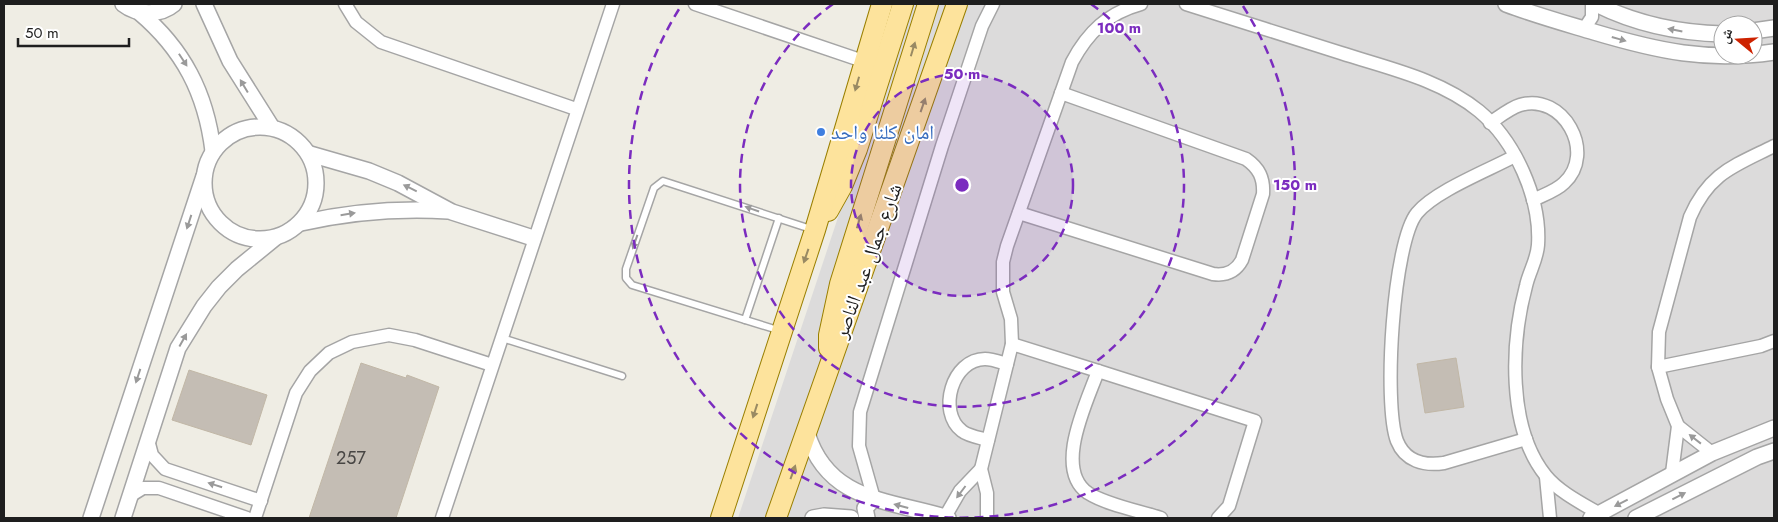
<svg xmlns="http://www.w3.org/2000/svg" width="1778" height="522" viewBox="0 0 1778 522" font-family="Jost,'Noto Naskh Arabic',sans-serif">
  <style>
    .residential { fill: #dcdbdb; fill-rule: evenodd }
    .building { fill: #c4bdb4; stroke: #c1b7a6 }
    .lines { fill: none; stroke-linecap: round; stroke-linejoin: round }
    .service-casing { stroke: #a5a5a5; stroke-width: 9 }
    .minor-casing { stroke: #a5a5a5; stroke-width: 15 }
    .tertiary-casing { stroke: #a5a5a5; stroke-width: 18 }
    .primary-casing { stroke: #997f00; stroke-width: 22 }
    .service { stroke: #fff; stroke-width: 6 }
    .minor { stroke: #fff; stroke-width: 12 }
    .tertiary { stroke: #fff; stroke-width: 15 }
    .primary { stroke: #fde39c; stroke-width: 20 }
    .oneway { fill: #9a9a9a }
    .oneway2 { fill: #998a63 }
    .ring { fill: none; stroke: #7b2cbf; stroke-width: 2.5; stroke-dasharray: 9 6 }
    .shop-dot { fill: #3f7fe0; stroke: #fff; stroke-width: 2 }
    .labels { text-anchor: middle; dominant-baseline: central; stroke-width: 4; stroke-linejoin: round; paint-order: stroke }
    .number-label { font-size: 18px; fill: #484644 }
    .shop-label { font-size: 20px; fill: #366cbe; stroke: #fff; text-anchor: start }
    .street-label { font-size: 20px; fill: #1e1e1e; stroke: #fff }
    .centre { fill: #7b2cbf; stroke: #fff; stroke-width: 2.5 }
    .ring-label { font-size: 15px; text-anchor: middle; font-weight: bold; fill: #7b2cbf; stroke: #fff; stroke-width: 4; stroke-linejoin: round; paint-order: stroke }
  </style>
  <rect width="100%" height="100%" fill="#efede4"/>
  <path class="residential" d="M909 4H1774V518H738ZM1723 25H1753V55H1723Z"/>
  <g class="building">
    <polygon points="1456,358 1464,407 1425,413 1417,364"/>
    <polygon points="361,363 406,378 407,375 439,387 396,518 309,518"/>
    <polygon points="189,370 267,395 251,445 172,420"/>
  </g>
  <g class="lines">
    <defs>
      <g id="service">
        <polyline points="745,320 779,218"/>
        <polyline points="781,331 632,285 626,278 626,269 654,188 663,181 814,230"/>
        <polyline points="502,338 622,376"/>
      </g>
      <g id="minor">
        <polyline points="345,4 356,22 381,42 576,109"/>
        <polyline points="695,4 863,61"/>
        <path d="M1186 4C1238 20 1289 37 1341 53 1387 68 1440 79 1479 111 1515 141 1541 198 1538 245 1537 260 1529 272 1526 286 1511 342 1507 428 1546 476 1559 492 1583 504 1600 514"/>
        <polyline points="1584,29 1592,17 1592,4"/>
        <path d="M1490 123C1499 117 1510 108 1520 105 1563 92 1597 153 1564 183 1556 191 1543 195 1533 200"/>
        <path d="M1515 156C1489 170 1435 191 1417 213 1393 242 1383 404 1397 441 1405 461 1424 466 1444 463L1526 439"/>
        <path d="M1019 213 1213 274C1227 276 1236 271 1242 260L1263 194C1264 178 1259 168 1246 159L1061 93"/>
        <path d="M1012 344 1098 371C1087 402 1053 469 1088 493 1107 505 1140 511 1161 518"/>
        <polyline points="1658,367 1761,346 1774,341"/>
        <polyline points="1098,371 1255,421 1229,506 1218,518"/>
        <polyline points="1678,426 1712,453"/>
        <polyline points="148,440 152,455 165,469 261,501"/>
        <path d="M988 440C981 438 968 436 962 431 937 412 952 359 985 359 992 359 1000 362 1007 364"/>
        <path d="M1672 473 1678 426 1667 399 1658 367 1659 332 1690 217C1709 173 1734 166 1774 146"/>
        <polyline points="1546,477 1550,518"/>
        <polyline points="130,496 143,488 159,488 247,518"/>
        <polyline points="874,499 859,446 860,412 942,146 982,26 993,4"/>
        <polyline points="945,517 960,491 981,469"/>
        <polyline points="255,518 296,393 310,371 329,353 352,342 389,335 415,340 492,365"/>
        <polyline points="442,518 613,4"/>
        <path d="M987 518V493L981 469 1012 344 1011 319 1003 292V262L1007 246 1072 62C1088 32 1108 13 1141 4"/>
      </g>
      <g id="tertiary">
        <path d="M123 4C137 15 160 16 174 4"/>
        <polyline points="204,4 230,61 271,126"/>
        <path d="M1506 4C1535 15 1564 23 1594 32 1658 51 1707 62 1774 52"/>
        <path d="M1596 4C1636 24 1678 33 1723 34"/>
        <path d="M139 12C183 49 206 93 213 151"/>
        <polyline points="1753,31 1774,28"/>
        <circle cx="260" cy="183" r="56"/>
        <polyline points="310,154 369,171 398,183 452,212 533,238"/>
        <path d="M301 223C350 212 398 208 448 211"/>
        <path d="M807 433C828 502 890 500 948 518"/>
        <polyline points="91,518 204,176"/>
        <polyline points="123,518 178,348 204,306 219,287 237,269 275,238"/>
        <polyline points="813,518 824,516 851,518"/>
        <polyline points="867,518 865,508 874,499"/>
        <polyline points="1591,518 1712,453 1774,428"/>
        <polyline points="1636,518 1757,457 1774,451"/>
      </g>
      <g id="primary">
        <polyline points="828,211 842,186 857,149 903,4"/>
        <polyline points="829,348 829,335 840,284 928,4"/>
        <polyline points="721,518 815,230 882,4"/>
        <polyline points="776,518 957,4"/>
      </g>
    </defs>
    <use href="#service" class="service-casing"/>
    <use href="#minor" class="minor-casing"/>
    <use href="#tertiary" class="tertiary-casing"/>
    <use href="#primary" class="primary-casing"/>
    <use href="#service" class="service"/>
    <use href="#minor" class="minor"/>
    <use href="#tertiary" class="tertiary"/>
    <use href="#primary" class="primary"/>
  </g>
  <defs><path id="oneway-solid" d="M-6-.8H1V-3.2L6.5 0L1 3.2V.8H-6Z" transform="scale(1.25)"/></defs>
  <g class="oneway">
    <use href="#oneway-solid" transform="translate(1675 30) rotate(-169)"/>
    <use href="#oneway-solid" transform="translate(1619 39) rotate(16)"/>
    <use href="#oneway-solid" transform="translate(183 60) rotate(57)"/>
    <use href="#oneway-solid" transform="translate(244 86) rotate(-121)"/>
    <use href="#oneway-solid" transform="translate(410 188) rotate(-154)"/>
    <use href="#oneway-solid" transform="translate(752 209) rotate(-161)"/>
    <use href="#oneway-solid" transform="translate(348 214) rotate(-9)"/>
    <use href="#oneway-solid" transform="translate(189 222) rotate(108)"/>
    <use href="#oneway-solid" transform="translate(635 242) rotate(109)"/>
    <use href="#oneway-solid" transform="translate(183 340) rotate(-61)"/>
    <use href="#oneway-solid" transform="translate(138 376) rotate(108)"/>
    <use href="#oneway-solid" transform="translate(1695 439) rotate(-142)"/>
    <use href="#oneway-solid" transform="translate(215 485) rotate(-162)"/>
    <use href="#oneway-solid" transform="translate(961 492) rotate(127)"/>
    <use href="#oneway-solid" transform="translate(1679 496) rotate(-27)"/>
    <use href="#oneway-solid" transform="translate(1621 503) rotate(153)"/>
    <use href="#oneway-solid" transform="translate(901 506) rotate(-165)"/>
  </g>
  <g class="oneway2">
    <use href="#oneway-solid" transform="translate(913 49) rotate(-73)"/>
    <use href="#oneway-solid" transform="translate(857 84) rotate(106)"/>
    <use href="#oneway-solid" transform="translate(923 105) rotate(-71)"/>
    <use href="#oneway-solid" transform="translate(859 221) rotate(-73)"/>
    <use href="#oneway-solid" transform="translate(806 256) rotate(109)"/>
    <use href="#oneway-solid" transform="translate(755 411) rotate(108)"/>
    <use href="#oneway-solid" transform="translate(793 472) rotate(-70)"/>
  </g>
  <circle cx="962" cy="185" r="111" fill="#7b2cbf" fill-opacity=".12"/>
  <g class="ring">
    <circle cx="962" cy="185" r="111"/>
    <path d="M1091 4A222 222 0 1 1 833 4"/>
    <path d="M1243 6A333 333 0 1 1 681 6"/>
  </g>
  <circle class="shop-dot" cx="821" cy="132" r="5"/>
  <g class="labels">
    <g class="number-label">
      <text x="351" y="458">257</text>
    </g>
    <g class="shop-label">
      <text x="831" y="132">امان كلنا واحد</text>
    </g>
    <g class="street-label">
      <text transform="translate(868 261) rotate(-70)">شارع جمال عبد الناصر</text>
    </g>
  </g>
  <circle cx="962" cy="185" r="8" class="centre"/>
  <g class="ring-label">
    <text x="1119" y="33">100 m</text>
    <text x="962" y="79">50 m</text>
    <text x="1295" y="190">150 m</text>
  </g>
  <rect width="1778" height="522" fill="none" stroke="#1e1e1e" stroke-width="10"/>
  <g transform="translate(1738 40) rotate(288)"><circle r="24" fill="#ffffff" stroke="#a5a5a5"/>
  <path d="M0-4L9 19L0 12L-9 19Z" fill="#cd2200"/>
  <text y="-8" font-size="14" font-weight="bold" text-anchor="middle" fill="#1e1e1e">ش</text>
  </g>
  <path d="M18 38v8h111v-8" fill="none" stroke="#1e1e1e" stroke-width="2.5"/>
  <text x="25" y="38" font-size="15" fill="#1e1e1e" stroke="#ffffff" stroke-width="4" paint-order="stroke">50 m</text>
</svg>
